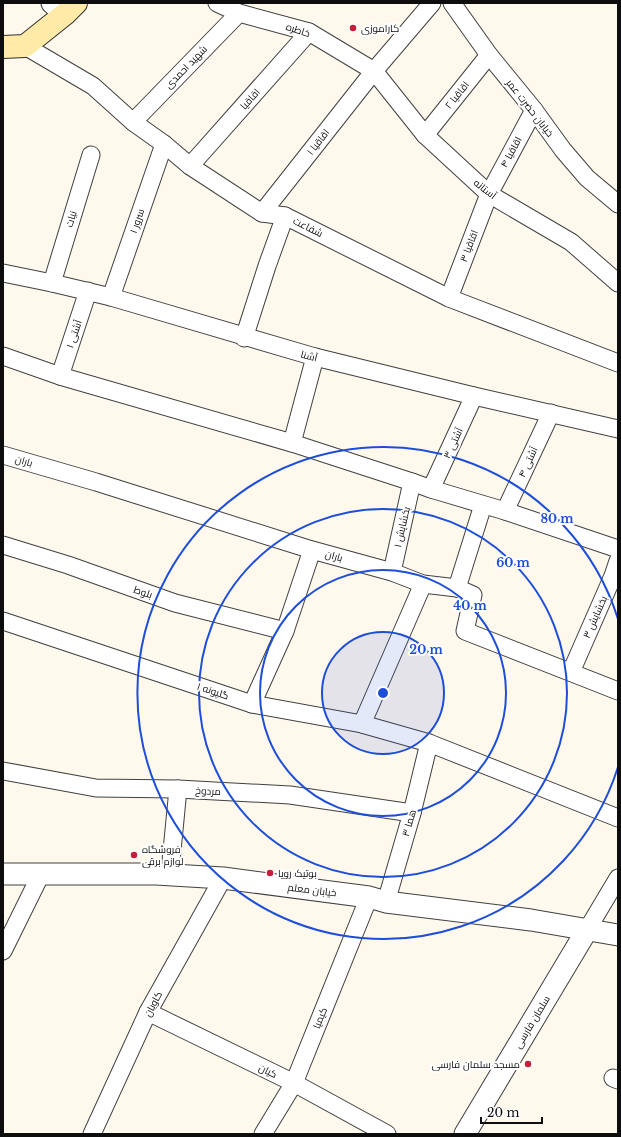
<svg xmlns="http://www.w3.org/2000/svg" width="621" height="1137" viewBox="0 0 621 1137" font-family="'Libre Baskerville',Cairo,serif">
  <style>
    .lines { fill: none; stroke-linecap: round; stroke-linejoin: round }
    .minor-casing { stroke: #404040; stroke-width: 19 }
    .tertiary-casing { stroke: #404040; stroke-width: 23 }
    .secondary-casing { stroke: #2f2f2f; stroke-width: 24 }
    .minor { stroke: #fff; stroke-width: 17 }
    .tertiary { stroke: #fff; stroke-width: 21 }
    .secondary { stroke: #ffeaa8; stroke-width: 22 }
    .ring { fill: none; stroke: #1d4ed8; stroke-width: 2 }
    .poi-dot { fill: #c61d3b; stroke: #fff; stroke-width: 1.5 }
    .labels { text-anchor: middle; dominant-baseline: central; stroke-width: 4; stroke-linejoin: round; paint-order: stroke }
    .poi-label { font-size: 10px; fill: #0d0d0d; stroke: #fff; text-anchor: start }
    .street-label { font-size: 10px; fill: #0d0d0d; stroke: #fff }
    .centre { fill: #1d4ed8; stroke: #fff; stroke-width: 2 }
    .ring-label { font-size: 12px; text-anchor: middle; font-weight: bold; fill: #1d4ed8; stroke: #fff; stroke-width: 4; stroke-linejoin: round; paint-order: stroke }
  </style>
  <rect width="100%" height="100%" fill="#fff9ed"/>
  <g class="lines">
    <defs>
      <g id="minor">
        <polyline points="217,3 239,13 309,32 374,71 425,135 489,194 571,242 618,283"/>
        <polyline points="452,3 489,55 534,110 563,150 587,178 618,204"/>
        <polyline points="25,46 93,86 133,122 164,144 190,166 262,213 285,216 449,298 618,363"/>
        <polyline points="133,122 239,13"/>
        <polyline points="425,135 489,55"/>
        <polyline points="190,166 309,32"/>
        <polyline points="262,213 374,71 432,3"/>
        <polyline points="3,273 52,283 111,297 315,357 474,396 618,429"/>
        <polyline points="52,283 91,155"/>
        <polyline points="111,297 164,144"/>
        <polyline points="449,298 489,194 534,110"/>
        <polyline points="244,338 267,266 285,216"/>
        <polyline points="3,356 60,376 292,443 412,482 431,489 505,511 618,549"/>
        <polyline points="60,376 88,291"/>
        <polyline points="292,443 315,357"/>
        <polyline points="3,455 96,482 312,550 392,572 423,584 457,588 473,595 465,631 618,691"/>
        <polyline points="431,489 474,396"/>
        <polyline points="505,511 551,413"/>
        <polyline points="3,545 68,565 175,603 285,631"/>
        <polyline points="392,572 412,482"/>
        <polyline points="457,588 483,505"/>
        <polyline points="3,621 252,704 362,724 429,743 618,818"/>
        <polyline points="571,672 613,576 618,561"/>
        <polyline points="252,704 285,631 312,550"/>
        <polyline points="362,724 423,584"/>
        <polyline points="3,771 96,788 178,789 290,795 412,813"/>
        <polyline points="171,861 178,789"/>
        <polyline points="386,902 412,813 429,743"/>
        <polyline points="587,930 618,878"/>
        <polyline points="3,951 41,874"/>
        <polyline points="148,1012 294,1083 387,1134"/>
        <polyline points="613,1078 618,1080"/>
        <polyline points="92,1134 148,1012 223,878"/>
        <polyline points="263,1134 294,1083 369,897"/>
      </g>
      <g id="tertiary">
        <polyline points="52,3 65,14"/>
        <polyline points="3,874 156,874 223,878 369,897 386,902 531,920 618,935"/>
        <polyline points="465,1134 587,930"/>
      </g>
      <polyline id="secondary" points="3,47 25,46 65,14 76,3"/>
    </defs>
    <use href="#minor" class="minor-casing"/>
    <use href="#tertiary" class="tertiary-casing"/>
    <use href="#secondary" class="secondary-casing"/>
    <use href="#minor" class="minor"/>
    <use href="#tertiary" class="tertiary"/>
    <use href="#secondary" class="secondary"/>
  </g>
  <circle cx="383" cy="693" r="61" fill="#1d4ed8" fill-opacity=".12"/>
  <g class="ring">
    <circle cx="383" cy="693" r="61"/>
    <circle cx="383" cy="693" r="123"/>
    <circle cx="383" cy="693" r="184"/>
    <path d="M618 767A246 246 0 1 1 618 619"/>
  </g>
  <g class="poi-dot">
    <circle cx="353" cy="28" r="4"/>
    <circle cx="134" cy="855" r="4"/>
    <circle cx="270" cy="873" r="4"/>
    <circle cx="528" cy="1064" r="4"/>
  </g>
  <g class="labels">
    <g class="poi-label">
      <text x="361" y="28">کاراموزی</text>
      <text x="142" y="849">فروشگاه<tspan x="142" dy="12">لوازم برقی</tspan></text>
      <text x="278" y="873">بوتیک رویا</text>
      <text x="520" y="1064" text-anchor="end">مسجد سلمان فارسی</text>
    </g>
    <g class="street-label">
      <text transform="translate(298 30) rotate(18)">خاطره</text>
      <text transform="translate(186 67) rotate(-46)">شهید احمدی</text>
      <text transform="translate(457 95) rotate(-51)">اقاقیا ۲</text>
      <text transform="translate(250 99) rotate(-48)">اقاقیا</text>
      <text transform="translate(530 108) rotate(52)">خیابان حضرت عمر</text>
      <text transform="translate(318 142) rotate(-52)">اقاقیا ۱</text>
      <text transform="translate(511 152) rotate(-61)">اقاقیا ۴</text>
      <text transform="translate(485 189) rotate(38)">آستانه</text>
      <text transform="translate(71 219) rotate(-73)">نیات</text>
      <text transform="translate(137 221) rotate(-71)">سرور ۱</text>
      <text transform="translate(308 227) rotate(27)">شفاعت</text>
      <text transform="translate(469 246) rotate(-69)">اقاقیا ۳</text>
      <text transform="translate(74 334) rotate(-71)">آشتی ۱</text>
      <text transform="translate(309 356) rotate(15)">آشنا</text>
      <text transform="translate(453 443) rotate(-65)">آشتی ۳</text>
      <text transform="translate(24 461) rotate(16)">باران</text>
      <text transform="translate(528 462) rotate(-65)">آشتی ۴</text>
      <text transform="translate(402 527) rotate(-77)">بخشایش ۱</text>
      <text transform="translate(334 556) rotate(15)">باران</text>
      <text transform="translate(143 592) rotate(19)">بلوط</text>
      <text transform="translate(595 617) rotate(-66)">بخشایش ۳</text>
      <text transform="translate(213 691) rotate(19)">گلپونه ۱</text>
      <text transform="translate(208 791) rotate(3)">مردوخ</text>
      <text transform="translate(409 823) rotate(-74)">هما ۳</text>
      <text transform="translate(312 890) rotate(7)">خیابان معلم</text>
      <text transform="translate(153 1004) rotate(-62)">کاویان</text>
      <text transform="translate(320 1018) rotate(-68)">کیمیا</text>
      <text transform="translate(532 1022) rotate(-59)">سلمان فارسی</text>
      <text transform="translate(268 1071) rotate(26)">کیان</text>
    </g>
  </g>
  <circle cx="383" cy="693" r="6" class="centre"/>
  <g class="ring-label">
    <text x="557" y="523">80 m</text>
    <text x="513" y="567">60 m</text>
    <text x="470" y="610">40 m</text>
    <text x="426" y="654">20 m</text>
  </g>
  <rect width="621" height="1137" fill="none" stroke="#0d0d0d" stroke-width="8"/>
  <path d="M481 1117v6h61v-6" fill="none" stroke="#0d0d0d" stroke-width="2"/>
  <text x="487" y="1117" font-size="12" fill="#0d0d0d" stroke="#ffffff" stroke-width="3" paint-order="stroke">20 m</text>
</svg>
